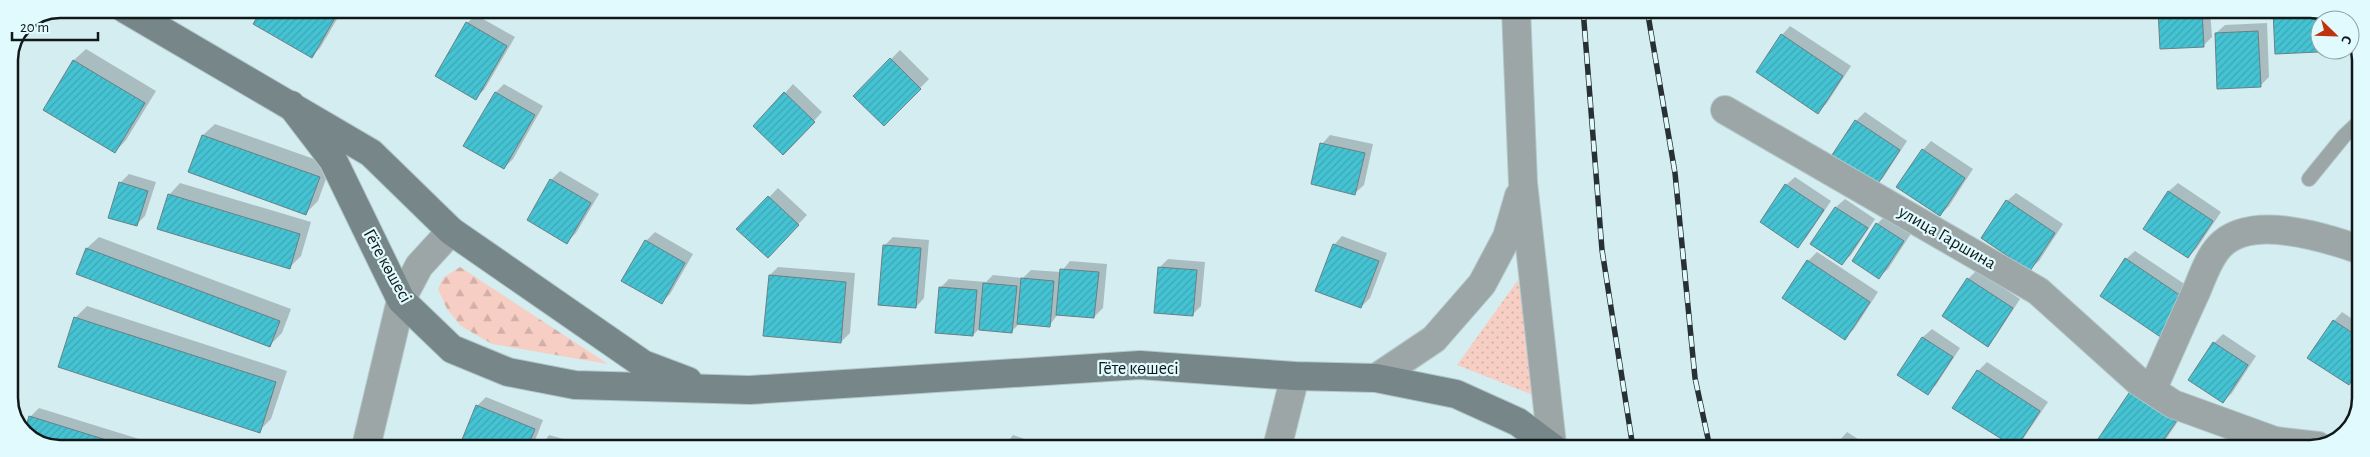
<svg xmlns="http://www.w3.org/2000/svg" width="2370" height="457" viewBox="0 0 2370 457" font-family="'Alegreya Sans',sans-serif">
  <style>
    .grass { fill: url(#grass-dots) }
    .forest { fill: url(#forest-firs) }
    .shadow { fill: #0003 }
    .building { fill: url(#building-hatch); stroke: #6a8084 }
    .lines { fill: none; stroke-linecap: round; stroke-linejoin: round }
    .service-casing { stroke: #b1c7c9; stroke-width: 16 }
    .minor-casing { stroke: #b1c7c9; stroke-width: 30 }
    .tertiary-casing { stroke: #b1c7c9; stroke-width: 30 }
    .secondary-casing { stroke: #b1c7c9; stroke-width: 30 }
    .service { stroke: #9ca6a7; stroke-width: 14 }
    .minor { stroke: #9ca6a7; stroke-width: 28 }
    .tertiary { stroke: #9ca6a7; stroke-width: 28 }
    .secondary { stroke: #778688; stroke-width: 28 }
    .rail-casing { stroke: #273133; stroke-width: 5.5 }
    .rail { stroke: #e1fafe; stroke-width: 4; stroke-dasharray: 11; stroke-linecap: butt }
    .labels { text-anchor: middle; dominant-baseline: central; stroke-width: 4.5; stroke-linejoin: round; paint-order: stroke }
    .street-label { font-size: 18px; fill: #10181a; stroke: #e1fafe }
    .rim { fill: none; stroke: #10181a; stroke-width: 2.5 }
  </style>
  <defs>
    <pattern id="grass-dots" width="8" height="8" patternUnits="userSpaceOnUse" patternTransform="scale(1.25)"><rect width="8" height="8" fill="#f6cec3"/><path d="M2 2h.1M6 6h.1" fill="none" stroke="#d2b0a7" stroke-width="1.8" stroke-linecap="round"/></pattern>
    <pattern id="forest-firs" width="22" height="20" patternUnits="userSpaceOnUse" patternTransform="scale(1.25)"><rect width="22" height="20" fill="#f6cec3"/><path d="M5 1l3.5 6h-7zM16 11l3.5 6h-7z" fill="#d2b0a7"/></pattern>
    <pattern id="building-hatch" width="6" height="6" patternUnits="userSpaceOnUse" patternTransform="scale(1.25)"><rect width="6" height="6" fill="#45c3d3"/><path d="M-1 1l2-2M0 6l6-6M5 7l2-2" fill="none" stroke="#3ba7b5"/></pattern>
  </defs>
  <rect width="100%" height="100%" fill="#d4edf0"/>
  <polygon class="grass" points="1518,280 1538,397 1457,365"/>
  <polygon class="forest" points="460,267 608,364 492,344 461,326 447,309 438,289 443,278"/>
  <g class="shadow">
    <polygon points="264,9 343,9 320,48 312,56 255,23"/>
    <polygon points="2160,10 2210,10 2212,37 2203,46 2161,48"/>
    <polygon points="2274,10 2320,10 2325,13 2325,20 2320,20 2320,48 2318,51 2276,53"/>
    <polygon points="476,15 515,37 484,90 475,98 467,23"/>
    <polygon points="2267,23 2269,77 2260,86 2216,33 2225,25"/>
    <polygon points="1790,26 1851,66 1827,103 1818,112 1782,35"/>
    <polygon points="86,49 156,91 126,140 115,152 45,109 74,60"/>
    <polygon points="900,50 929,79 884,125 855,96"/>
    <polygon points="9,84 13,87 9,94"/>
    <polygon points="504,84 543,106 513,159 504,168 465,145 496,92"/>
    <polygon points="793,84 822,112 792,145 785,93"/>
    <polygon points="1865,112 1907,141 1883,178 1874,186 1856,121"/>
    <polygon points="215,124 331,165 318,201 306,213 203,135"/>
    <polygon points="1330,135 1373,144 1364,185 1355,193 1322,144"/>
    <polygon points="1931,141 1973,169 1949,206 1940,215 1923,150"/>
    <polygon points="560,171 599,194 576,233 567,242 551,180"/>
    <polygon points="129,174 156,182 145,216 136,225 120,183"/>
    <polygon points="1795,177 1831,201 1806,238 1798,246 1786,185"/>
    <polygon points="180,183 311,222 301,256 289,268 169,195"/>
    <polygon points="2178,183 2221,212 2197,248 2188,257 2145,228 2169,191"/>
    <polygon points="778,188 807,215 776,248 738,229"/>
    <polygon points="2016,193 2063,224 2039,261 2030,269 2007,201"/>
    <polygon points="1845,199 1875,219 1851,255 1842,264 1812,244 1836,207"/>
    <polygon points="1886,215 1912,232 1888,269 1879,277 1853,260 1877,224"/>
    <polygon points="655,232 693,254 670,294 661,303 646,241"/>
    <polygon points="1342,236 1387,253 1370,298 1361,307 1334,245"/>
    <polygon points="99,237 291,309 282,333 270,345 87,248"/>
    <polygon points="893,237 929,240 924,298 916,307 884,246"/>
    <polygon points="2135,251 2195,291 2171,328 2126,259"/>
    <polygon points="1817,252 1878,292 1854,329 1845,338 1784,298 1808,261"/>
    <polygon points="1168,259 1205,262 1201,306 1192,315 1160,267"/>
    <polygon points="1070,261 1107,264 1103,308 1094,317 1058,314 1049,326 1020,323 1012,331 980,328 973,335 940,288 949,279 986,282 993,275 1023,278 1031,270 1061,272"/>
    <polygon points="778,267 855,273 850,333 841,342 770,275"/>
    <polygon points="1977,270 2020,299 1996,336 1988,345 1968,279"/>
    <polygon points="87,306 287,371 271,419 259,431 75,318"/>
    <polygon points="2342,312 2360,324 2360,370 2348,383 2334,321"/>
    <polygon points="1932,329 1960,348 1936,385 1927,393 1899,374 1923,337"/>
    <polygon points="2223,334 2256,356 2232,393 2223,402 2190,380 2214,343"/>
    <polygon points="1987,362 2048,402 2023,439 2015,448 1954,408 1978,371"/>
    <polygon points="486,397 543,420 532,448 460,447 477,406"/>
    <polygon points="2360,406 2360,407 2345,433 2343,432"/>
    <polygon points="39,408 152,443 150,447 50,447 25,434 30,417"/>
    <polygon points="2185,411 2160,448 2114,448 2099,439"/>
    <polygon points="1847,432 1872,448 1833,448"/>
    <polygon points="549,435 596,448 540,448"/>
    <polygon points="1013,435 1050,448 1003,448"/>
    <polygon points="1523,445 1524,448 1502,448"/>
  </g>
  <g class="building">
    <polygon points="262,9 340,9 312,58 253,24"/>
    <polygon points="2158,10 2202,10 2204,47 2160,49"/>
    <polygon points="2273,10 2316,10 2318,52 2275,54"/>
    <polygon points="466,22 507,46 476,100 435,76"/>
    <polygon points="2350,29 2355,41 2350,41"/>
    <polygon points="2258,31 2261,87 2217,89 2215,33"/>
    <polygon points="1781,34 1843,76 1818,114 1756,72"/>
    <polygon points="890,58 921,89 884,126 853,96"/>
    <polygon points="73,60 145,103 115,153 43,110"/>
    <polygon points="495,92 535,115 504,169 463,146"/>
    <polygon points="784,92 815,122 783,155 753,126"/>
    <polygon points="1855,120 1900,150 1875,188 1830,158"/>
    <polygon points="202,135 320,177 306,215 188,172"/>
    <polygon points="1320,143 1365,153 1355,195 1311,184"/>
    <polygon points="1922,149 1965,178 1940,216 1896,187"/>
    <polygon points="550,179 591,203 567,244 527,220"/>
    <polygon points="119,182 148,191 137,226 108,218"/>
    <polygon points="1785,184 1824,210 1798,248 1760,222"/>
    <polygon points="2168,191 2213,221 2188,258 2143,229"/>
    <polygon points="168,194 300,234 290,269 157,229"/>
    <polygon points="768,196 799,225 768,258 736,229"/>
    <polygon points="2006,200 2055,233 2030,271 1981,238"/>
    <polygon points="1835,207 1868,228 1842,265 1810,244"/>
    <polygon points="1876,223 1904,241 1879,279 1852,261"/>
    <polygon points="645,240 685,263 662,304 621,281"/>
    <polygon points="1333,244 1379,261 1361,308 1315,291"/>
    <polygon points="883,245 921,248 916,308 878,305"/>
    <polygon points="86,248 280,321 270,347 76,274"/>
    <polygon points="2125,258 2187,300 2162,338 2100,296"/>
    <polygon points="1807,260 1870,302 1845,340 1782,298"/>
    <polygon points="1158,267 1197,270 1193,316 1154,313"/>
    <polygon points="1060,269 1099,272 1094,318 1056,315"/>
    <polygon points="769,275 846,282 841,343 763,336"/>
    <polygon points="1021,278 1054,281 1050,327 1017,324"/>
    <polygon points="1967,278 2013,308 1988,347 1942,316"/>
    <polygon points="983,283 1017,286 1012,333 979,330"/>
    <polygon points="939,287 977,290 973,336 935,333"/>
    <polygon points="74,317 276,382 260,433 58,367"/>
    <polygon points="2333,320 2360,338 2360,367 2349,385 2307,358"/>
    <polygon points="1922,337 1953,357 1928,395 1897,375"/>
    <polygon points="2213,342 2248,365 2223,403 2188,380"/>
    <polygon points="1977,370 2040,411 2016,448 1952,408"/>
    <polygon points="2131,390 2177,420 2158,448 2112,448 2098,439"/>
    <polygon points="2360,403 2360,407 2344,434 2341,432"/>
    <polygon points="476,405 535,429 527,448 459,447"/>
    <polygon points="29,416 129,447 50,447 24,433"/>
    <polygon points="1838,439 1851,448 1832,448"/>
    <polygon points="539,443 555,448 538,448"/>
    <polygon points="1003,443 1017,448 1002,448"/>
  </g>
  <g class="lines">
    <defs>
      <polyline id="service" points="2309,179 2344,136 2361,120"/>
      <g id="minor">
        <polyline points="1725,110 2038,291 2138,381 2173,404 2275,441 2318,446"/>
        <path d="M2152 390C2167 357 2181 324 2196 292 2202 278 2208 259 2219 247 2250 213 2324 237 2361 250"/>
        <polyline points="366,447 401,300 419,266 451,231"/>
        <polyline points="1277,448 1295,376"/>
      </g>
      <g id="tertiary">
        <polyline points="1516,9 1523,183 1552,445"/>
        <polyline points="1376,378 1434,339 1482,284 1507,237 1519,196"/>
      </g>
      <g id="secondary">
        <polyline points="125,9 371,153 451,231 643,364 688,381"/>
        <polyline points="291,105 333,160 401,300 452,349 508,372 575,385 750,390 1140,365 1295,376 1376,378 1456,394 1518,422 1553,448"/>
      </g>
    </defs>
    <use href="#service" class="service-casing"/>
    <use href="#minor" class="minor-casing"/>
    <use href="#tertiary" class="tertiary-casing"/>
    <use href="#secondary" class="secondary-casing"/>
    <use href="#service" class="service"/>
    <use href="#minor" class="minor"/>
    <use href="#tertiary" class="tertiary"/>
    <use href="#secondary" class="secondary"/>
    <defs>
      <g id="rail">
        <polyline points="1583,9 1602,250 1633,448"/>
        <polyline points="1647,9 1675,173 1695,378 1710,448"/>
      </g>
    </defs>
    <use href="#rail" class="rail-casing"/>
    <use href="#rail" class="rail"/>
  </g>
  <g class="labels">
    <g class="street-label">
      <text transform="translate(1947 238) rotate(30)">улица Гаршина</text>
      <text transform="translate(387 266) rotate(61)">Гёте көшесі</text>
      <text x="1138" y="369">Гёте көшесі</text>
    </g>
  </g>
  <path d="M0 0H2370V457H0ZM60 18H2310A42 42 0 0 1 2352 60V398A42 42 0 0 1 2310 440H60A42 42 0 0 1 18 398V60A42 42 0 0 1 60 18Z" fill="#e1fafe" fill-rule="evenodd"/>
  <path class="rim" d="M60 18H2310A42 42 0 0 1 2352 60V398A42 42 0 0 1 2310 440H60A42 42 0 0 1 18 398V60A42 42 0 0 1 60 18Z"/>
  <g transform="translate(2335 35) rotate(113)"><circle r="24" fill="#e1fafe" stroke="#8da0a3"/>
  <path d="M0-4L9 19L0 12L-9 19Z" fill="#be340f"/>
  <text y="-8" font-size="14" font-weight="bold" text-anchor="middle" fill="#10181a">С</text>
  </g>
  <path d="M12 32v8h86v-8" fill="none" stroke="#10181a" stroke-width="2.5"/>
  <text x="20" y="32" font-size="15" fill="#10181a" stroke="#e1fafe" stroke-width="4" paint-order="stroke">20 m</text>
</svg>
